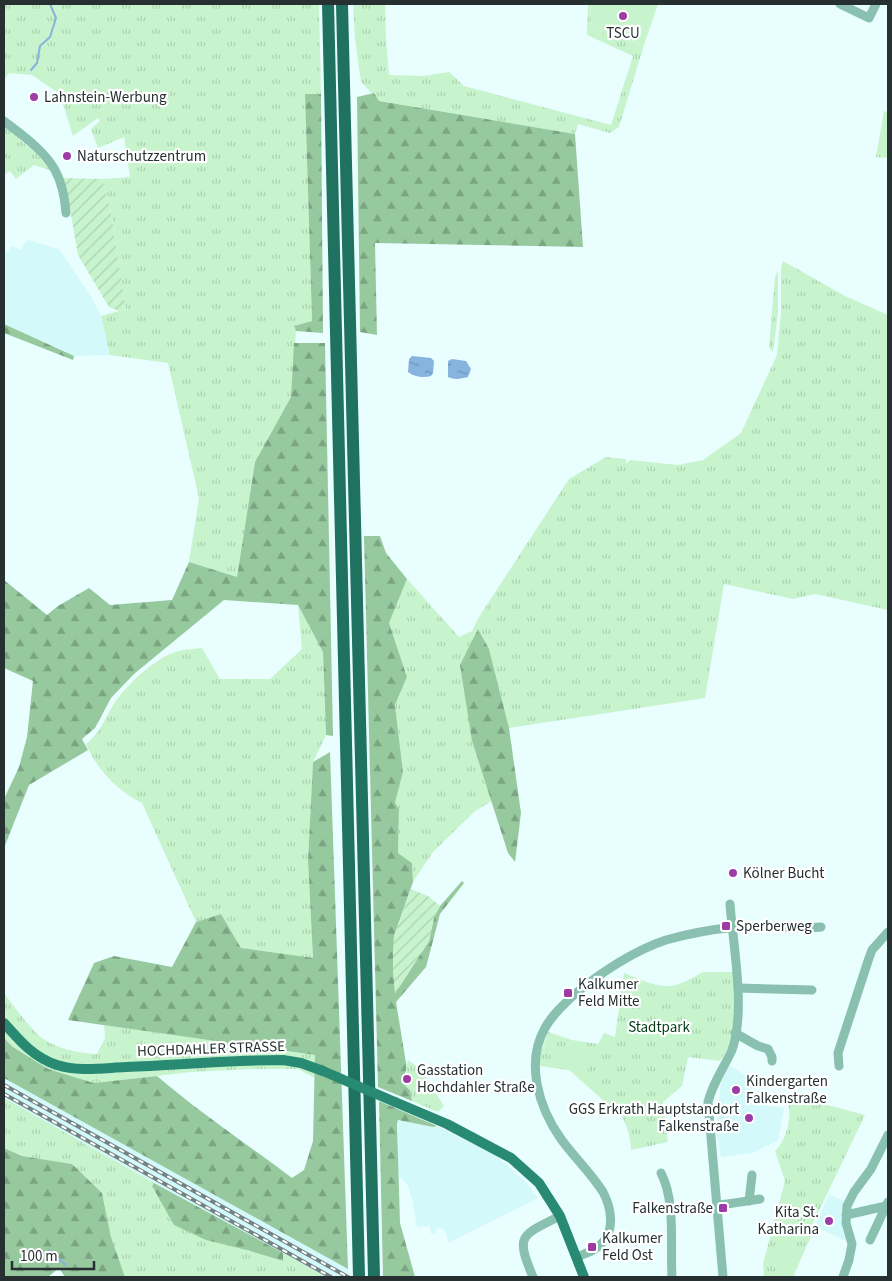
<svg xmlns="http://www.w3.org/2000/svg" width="892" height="1281" viewBox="0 0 892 1281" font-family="'Source Sans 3',sans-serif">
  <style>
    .built { fill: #d4f9fa }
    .grass { fill: url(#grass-tufts) }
    .forest { fill: url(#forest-firs) }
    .garden { fill: url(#garden-furrows) }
    .pitch { fill: #c7f4cd }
    .water { fill: url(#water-ripples) }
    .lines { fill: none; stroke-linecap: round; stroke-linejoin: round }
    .stream { stroke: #87b3df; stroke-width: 2 }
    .minor { stroke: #89c0af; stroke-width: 9 }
    .major { stroke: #298a73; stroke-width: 10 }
    .highway { stroke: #1f725f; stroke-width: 12 }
    .rail-casing { stroke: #738283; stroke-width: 4 }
    .rail { stroke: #fff; stroke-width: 2; stroke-dasharray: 5.5; stroke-linecap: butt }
    .major-bridge { stroke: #298a73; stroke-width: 10 }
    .poi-dot { fill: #9c3ca4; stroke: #fff; stroke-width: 2 }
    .labels { text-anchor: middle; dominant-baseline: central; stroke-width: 4.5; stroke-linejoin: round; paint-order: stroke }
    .poi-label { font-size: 15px; fill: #263031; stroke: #fff; text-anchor: start }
    .park-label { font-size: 15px; fill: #023d16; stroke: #fff }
    .street-label { font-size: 15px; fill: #263031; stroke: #fff }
  </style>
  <defs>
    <pattern id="grass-tufts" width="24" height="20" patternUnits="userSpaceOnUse" patternTransform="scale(1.25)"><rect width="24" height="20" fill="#c7f4cd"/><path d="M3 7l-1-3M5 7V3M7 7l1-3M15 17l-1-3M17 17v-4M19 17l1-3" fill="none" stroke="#abd2b0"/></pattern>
    <pattern id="forest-firs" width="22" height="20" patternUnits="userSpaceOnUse" patternTransform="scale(1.25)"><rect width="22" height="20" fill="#97c99e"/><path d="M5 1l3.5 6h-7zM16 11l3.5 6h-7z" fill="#7ba481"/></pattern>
    <pattern id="garden-furrows" width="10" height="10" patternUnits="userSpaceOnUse" patternTransform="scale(1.25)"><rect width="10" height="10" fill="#c7f4cd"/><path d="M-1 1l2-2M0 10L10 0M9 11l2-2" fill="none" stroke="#abd2b0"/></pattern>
    <pattern id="water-ripples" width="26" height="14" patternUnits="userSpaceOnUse" patternTransform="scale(1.25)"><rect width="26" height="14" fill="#87b3df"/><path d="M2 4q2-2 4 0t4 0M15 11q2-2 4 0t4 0" fill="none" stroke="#6e92b5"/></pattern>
  </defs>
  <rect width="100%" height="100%" fill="#e9feff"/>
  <g class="built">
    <polygon points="27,240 59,249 92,298 101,316 110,355 74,356 4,324 4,252 8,251 12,246 21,250"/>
    <polygon points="730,1065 753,1081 750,1103 784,1108 778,1140 753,1153 721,1157 716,1129 721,1082"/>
    <polygon points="4,1078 348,1269 348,1277 326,1277 154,1183 4,1098"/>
    <polygon points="398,1120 433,1127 437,1126 494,1154 527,1183 538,1198 448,1243 446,1232 443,1229 439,1228 436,1229 435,1234 431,1234 430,1226 417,1227 412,1199 408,1186 398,1174"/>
    <polygon points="829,1194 844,1201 841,1216 842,1227 847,1241 815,1227"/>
  </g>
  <g class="grass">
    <polygon points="4,4 319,4 321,94 305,94 312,321 294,327 296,331 291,397 255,462 237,577 189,562 199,498 168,363 110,355 101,316 126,309 110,207 102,179 130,177 124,137 98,148 91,129 100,121 98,118 73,136 60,94 32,75 9,73 5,79 4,78"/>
    <polygon points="353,4 385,4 386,38 389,75 423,76 449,72 464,86 611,125 633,56 587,35 588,4 590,4 592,29 644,45 619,127 610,133 578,124 575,134 379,101 361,82 355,39"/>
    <polygon points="884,111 888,112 888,158 876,157"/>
    <polygon points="4,122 21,137 20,140 33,150 52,171 34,165 16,179 10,171 4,175"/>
    <polygon points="783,261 845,296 888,315 888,610 815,594 793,599 724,584 705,698 509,728 489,649 478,629 472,741 492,801 475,811 433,852 413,882 412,863 398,853 399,809 395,803 403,772 395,705 407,677 389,623 407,579 459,637 472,631 479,617 569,479 606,457 626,459 626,464 630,460 678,465 703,460 741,433 777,355 781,312 781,268"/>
    <polygon points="778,271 778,312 773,352 769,347 775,277"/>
    <path d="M298 605 323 652 326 735 313 762 308 860 313 959 241 948 221 914 196 922 142 803C118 792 96 768 86 744 99 734 104 721 112 707 124 687 156 656 179 651 186 649 194 649 202 648L220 679H270L302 649Z"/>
    <path d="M703 972H733C733 1001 739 1037 720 1061L688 1057 682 1086 663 1102 668 1142 631 1150C632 1138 623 1112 613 1105H611L603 1101V1100L569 1070 540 1066V1055L548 1032 572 1040 598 1044 604 1033 615 1037 624 973C637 978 655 987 670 986 682 985 693 977 703 972Z"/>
    <path d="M4 993C13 1005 31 1030 42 1038 58 1049 78 1053 97 1054L105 1038 104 1025 315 1055V1078L298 1069H250L191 1072 94 1083 48 1069 13 1047 4 1038Z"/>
    <polygon points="408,1060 421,1070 444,1106 438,1112 412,1101 410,1090 401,1082"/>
    <path d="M786 1094 865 1115 813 1223V1232L793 1277H764L763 1264 785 1181 775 1151C789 1137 793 1112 786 1094Z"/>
    <polygon points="4,1098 154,1183 152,1186 247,1250 282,1261 283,1253 326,1277 125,1277 111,1237 102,1193 72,1164 22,1156 4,1148"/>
  </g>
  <g class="forest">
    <polygon points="374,93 379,101 575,134 583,247 375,243 377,335 360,332 357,97"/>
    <polygon points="305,94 321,94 323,333 296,331 294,326 312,321"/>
    <polygon points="4,324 74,356 73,360 4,333"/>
    <polygon points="294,343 325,343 333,736 326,735 323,652 298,605 224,600 134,674 111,698 95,728 82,739 88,750 29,785 4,848 4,799 19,767 27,737 33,681 4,668 4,580 47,615 58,606 89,588 110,605 172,600 189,562 237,577 255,462 291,397"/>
    <polygon points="364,536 380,536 386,553 407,579 389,623 407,677 395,705 403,772 395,803 399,809 398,853 412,863 413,882 394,936 393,966 395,993 429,941 434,917 440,906 462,881 464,883 440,914 426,967 396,1002 406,1063 406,1070 401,1082 410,1090 412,1101 378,1087"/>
    <polygon points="478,629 489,649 509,728 521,813 515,862 508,853 472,741 460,665"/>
    <path d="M330 752 348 1269 4 1078V1038L13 1047 48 1069 94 1083 157 1076C200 1113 247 1144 292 1178L304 1170 313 1141 315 1055 68 1020 94 963 114 956 172 967 196 922 221 914 241 948 313 958 308 860 313 762Z"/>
    <polygon points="379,1101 437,1126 433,1127 398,1120 397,1124 400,1223 415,1277 383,1277"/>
    <polygon points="4,1148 22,1156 72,1164 102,1193 111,1237 125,1277 65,1277 59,1268 48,1277 4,1277"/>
    <polygon points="154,1183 283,1253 283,1261 247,1250 206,1240 174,1225 152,1186"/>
  </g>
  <g class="garden">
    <polygon points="62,178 102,179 110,207 126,309 119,311 109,307 78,255 70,209"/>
    <polygon points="411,889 428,896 440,906 434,917 429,941 395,994 393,967 394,936"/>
  </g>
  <g class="pitch">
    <polygon points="590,4 658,4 644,45 592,29"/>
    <polygon points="556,1050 590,1054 588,1072 554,1067"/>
    <polygon points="782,1251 794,1254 788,1277 775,1277"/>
  </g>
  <g class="water">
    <path d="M412 356 431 358 434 361 433 373 431 376C424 378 414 377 408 372L409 359Z"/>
    <path d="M452 359 466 361 471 369 468 377C461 379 454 380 448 377V361Z"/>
  </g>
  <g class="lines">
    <g class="stream">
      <polyline points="31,70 37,63 40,46 50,37 56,18 50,4"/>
      <polyline points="49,1250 66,1265"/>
    </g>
    <g class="minor">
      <polyline points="840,4 869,18 876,4"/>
      <path d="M4 121C22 135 44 150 55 170 62 183 65 199 66 213"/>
      <polyline points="738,988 812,990"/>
      <polyline points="735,1033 758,1046 768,1049 772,1057 772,1061"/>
      <polyline points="839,1066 838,1053 869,958 872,950 888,932"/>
      <path d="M661 1173C676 1202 670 1245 672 1277"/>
      <polyline points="749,1201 752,1175"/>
      <path d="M717 1205C733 1204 745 1201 760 1199"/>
      <polyline points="846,1215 886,1206"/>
      <polyline points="870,1240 888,1202"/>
      <path d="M577 1257C586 1253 597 1250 603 1242 615 1229 611 1207 603 1192 591 1173 574 1157 561 1139 539 1108 525 1063 545 1028 552 1015 564 1004 575 994 600 973 635 950 666 940 687 934 715 929 737 927 765 925 793 930 821 927"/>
      <path d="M533 1277C515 1234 521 1236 560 1216"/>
      <path d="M723 1277 708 1102C713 1082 724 1068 732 1050 746 1011 733 945 730 904"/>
      <polyline points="843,1277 849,1260 852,1244 846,1223 847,1206 854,1192 871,1169 888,1135"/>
    </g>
    <g class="major">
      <path d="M4 1023C19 1040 34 1058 57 1065 79 1072 103 1068 126 1067 178 1065 231 1060 283 1060L301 1063 323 1071"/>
      <polyline points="395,1102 447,1124 511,1158 539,1183 560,1216 584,1277"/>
    </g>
    <g class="highway">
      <polyline points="328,4 359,1277"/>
      <polyline points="342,4 374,1277"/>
    </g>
    <defs>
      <g id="rail">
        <polyline points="4,1085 348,1277"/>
        <polyline points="4,1094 331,1277"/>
      </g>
    </defs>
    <use href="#rail" class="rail-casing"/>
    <use href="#rail" class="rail"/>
    <polyline class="major-bridge" points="323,1071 395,1102"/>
  </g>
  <g class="poi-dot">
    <circle cx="623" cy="16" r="5"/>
    <circle cx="34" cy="97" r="5"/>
    <circle cx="67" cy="156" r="5"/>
    <circle cx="733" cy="873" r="5"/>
    <rect x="721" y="921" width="10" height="10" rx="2.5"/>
    <rect x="563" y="988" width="10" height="10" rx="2.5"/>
    <circle cx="407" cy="1079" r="5"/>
    <circle cx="736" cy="1090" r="5"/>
    <circle cx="749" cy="1118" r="5"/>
    <rect x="718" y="1203" width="10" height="10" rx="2.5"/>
    <circle cx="829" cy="1221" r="5"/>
    <rect x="587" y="1242" width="10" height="10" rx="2.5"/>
  </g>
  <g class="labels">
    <g class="poi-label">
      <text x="623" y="33" text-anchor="middle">TSCU</text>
      <text x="44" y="97">Lahnstein-Werbung</text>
      <text x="77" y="156">Naturschutzzentrum</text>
      <text x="743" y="873">Kölner Bucht</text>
      <text x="736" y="926">Sperberweg</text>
      <text x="578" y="984">Kalkumer<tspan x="578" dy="17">Feld Mitte</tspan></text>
      <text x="417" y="1070">Gasstation<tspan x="417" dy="17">Hochdahler Straße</tspan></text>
      <text x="746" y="1081">Kindergarten<tspan x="746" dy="17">Falkenstraße</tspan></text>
      <text x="739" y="1109" text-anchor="end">GGS Erkrath Hauptstandort<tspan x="739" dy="17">Falkenstraße</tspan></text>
      <text x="713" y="1208" text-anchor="end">Falkenstraße</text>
      <text x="819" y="1212" text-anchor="end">Kita St.<tspan x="819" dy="17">Katharina</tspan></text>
      <text x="602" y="1238">Kalkumer<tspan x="602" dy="17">Feld Ost</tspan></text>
    </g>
    <g class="park-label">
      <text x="659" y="1027">Stadtpark</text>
    </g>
    <g class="street-label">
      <text transform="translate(211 1049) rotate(-2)">HOCHDAHLER STRASSE</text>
    </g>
  </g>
  <rect width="892" height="1281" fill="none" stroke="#263031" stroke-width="10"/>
  <path d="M12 1261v8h82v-8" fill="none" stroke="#263031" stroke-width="2.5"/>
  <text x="20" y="1261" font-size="15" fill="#263031" stroke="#ffffff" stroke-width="4" paint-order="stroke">100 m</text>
</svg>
